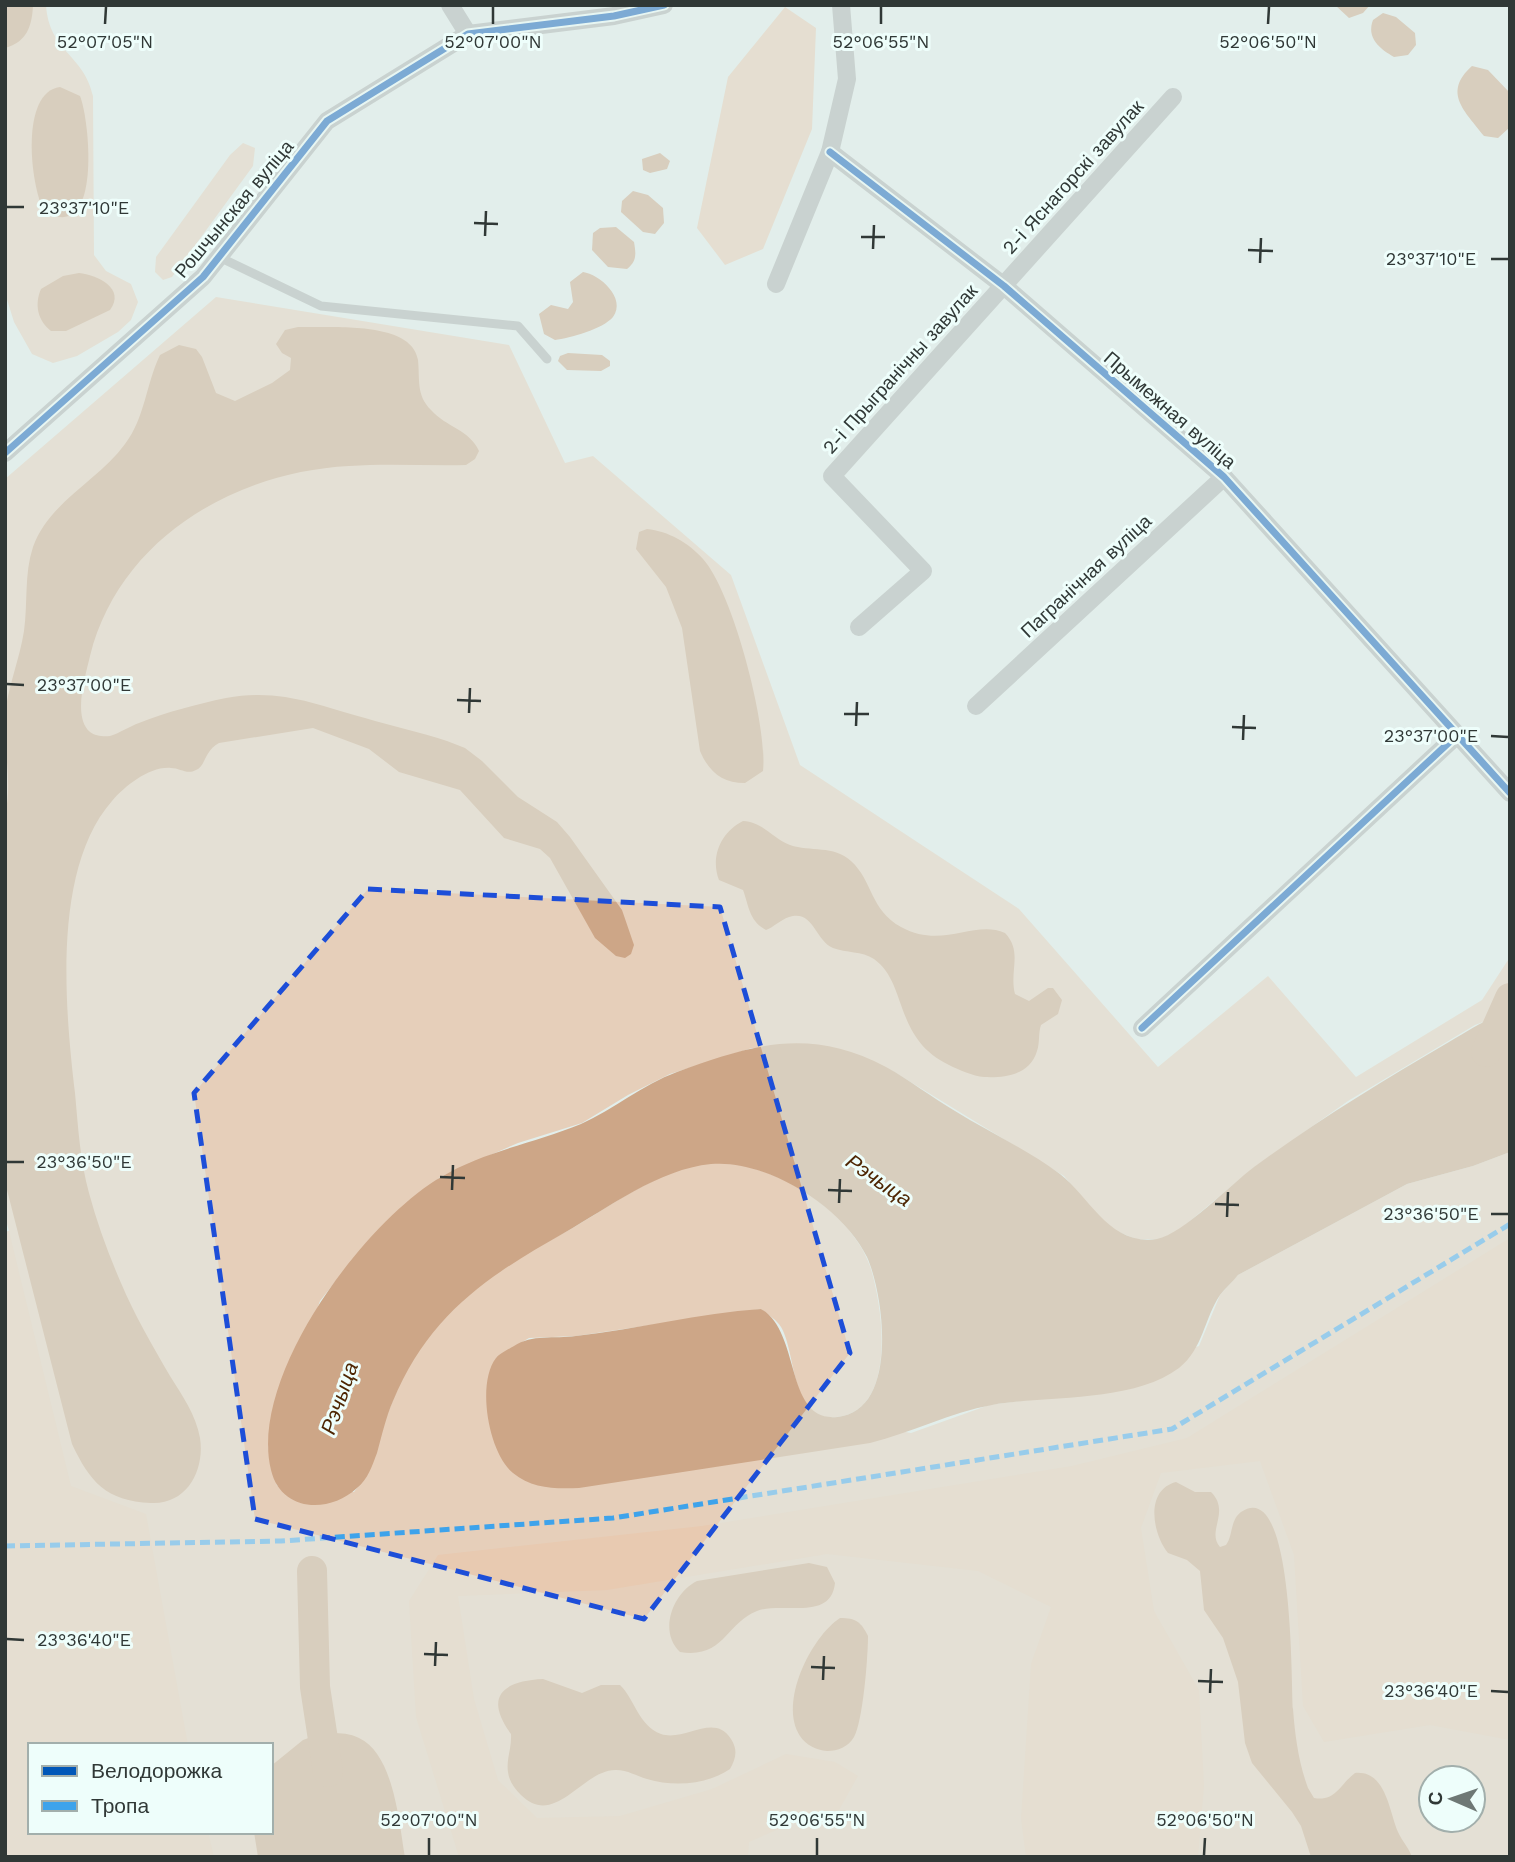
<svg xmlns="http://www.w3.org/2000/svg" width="1515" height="1862" viewBox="0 0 1515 1862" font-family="'Work Sans',sans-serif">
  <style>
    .green { fill: #e6cfba; fill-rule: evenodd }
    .forest { fill: #e8cab1 }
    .water { fill: #cda687 }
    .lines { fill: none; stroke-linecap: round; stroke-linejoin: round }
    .river { stroke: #cda687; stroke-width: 30 }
    .service { stroke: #acb0af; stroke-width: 9 }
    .minor { stroke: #acb0af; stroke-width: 18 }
    .quiet { stroke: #3ea3eb; stroke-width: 5; stroke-dasharray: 10 5; stroke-linecap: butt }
    .cycleway-casing { stroke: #eefefb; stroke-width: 11 }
    .cycleway { stroke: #0057b8; stroke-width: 7 }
    .marked { fill: none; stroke: #1d4ed8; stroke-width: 5; stroke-dasharray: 14 9; stroke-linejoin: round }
    .ticks { fill: none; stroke: #303836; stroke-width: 2.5 }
    .labels { text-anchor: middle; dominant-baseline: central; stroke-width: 6; stroke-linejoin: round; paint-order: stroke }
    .street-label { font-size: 19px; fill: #303836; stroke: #eefefb }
    .water-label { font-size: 21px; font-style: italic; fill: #4e2603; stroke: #eefefb }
    .ticks-label { font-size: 18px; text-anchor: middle; fill: #303836; stroke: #eefefb; stroke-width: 6; stroke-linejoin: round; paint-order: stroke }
  </style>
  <rect width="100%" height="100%" fill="#e2eeeb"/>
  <g class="green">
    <path d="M5 5H46C49 52 84 54 93 96L94 255 106 271 131 284 138 302 131 320 118 332 77 356 53 363 32 354 14 322 5 293Z"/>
    <polygon points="243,143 255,148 253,166 172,277 163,280 155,272 156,257 230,155"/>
    <path d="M216 297 509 345 565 463 593 456 731 575 800 765 1019 909 1158 1067 1268 976 1356 1077 1482 1000 1510 957V1012L1475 1025 1348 1101 1252 1169 1178 1231 1160 1239H1136L1116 1231 1099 1217 1064 1176 891 1070 752 1048 670 1074 628 1095 582 1123 518 1143 440 1177 349 1264 320 1301 268 1447 277 1486 354 1492C376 1466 378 1436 391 1405 400 1382 413 1356 428 1336 445 1314 471 1290 493 1274 517 1257 545 1243 571 1229 613 1205 664 1165 715 1163 772 1161 851 1211 870 1266 883 1306 898 1410 837 1417 790 1423 797 1354 781 1327 777 1320 767 1314 761 1309L576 1336 529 1338 496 1358 911 1433 989 1405 1028 1400 1199 1346 1220 1295 1238 1275 1407 1184 1473 1166 1510 1152V1857H5V1232L9 1231 5 1217V479ZM30 1745H271V1832H30ZM1431 1778H1473V1820H1431Z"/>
  </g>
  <g class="forest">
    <polygon points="785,7 816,28 812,129 763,249 725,265 697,228 728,77"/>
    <polygon points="9,1231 71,1486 146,1514 188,1745 30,1745 30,1832 208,1832 214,1857 5,1857 5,1232"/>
    <polygon points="1510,1238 1510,1740 1430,1725 1324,1742 1303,1706 1294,1555 1260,1461 1161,1473 1141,1528 1154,1611 1199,1690 1204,1786 1198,1857 1026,1857 1021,1819 1031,1664 1051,1607 978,1571 827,1554 607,1590 458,1596 474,1699 498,1780 537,1818 620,1816 712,1789 786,1754 835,1762 858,1776 839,1810 795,1822 749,1842 748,1857 459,1857 416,1717 409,1601 438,1555 702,1526 1072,1466 1187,1438"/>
  </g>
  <g class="water">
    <path d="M5 5H33C32 26 27 42 5 48Z"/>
    <polygon points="1335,5 1370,5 1363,13 1349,18"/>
    <path d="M1383 13 1396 17 1415 33 1416 45 1408 55 1394 57C1380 49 1366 38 1373 20Z"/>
    <path d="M1472 66 1488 70 1510 93V127L1498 138 1484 136C1465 111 1442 93 1472 66Z"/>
    <path d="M60 87 80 96C90 121 102 246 44 211 30 185 20 92 60 87Z"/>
    <polygon points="660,153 670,161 667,169 650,173 643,170 642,159"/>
    <polygon points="633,191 648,195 663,208 664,223 655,234 643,232 621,212 622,201"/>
    <path d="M616 227 634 242C636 254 637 261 627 269L608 267 592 250 593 233 600 228Z"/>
    <path d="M583 272C599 274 627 298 613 317 603 329 570 338 555 340L544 334 539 314 551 305 568 309 573 302 570 282Z"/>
    <path d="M79 273C97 275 126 288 110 310L66 331H51C38 321 34 305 41 289L63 276Z"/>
    <path d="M298 327C329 328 412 320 418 360 420 380 416 395 431 410 446 427 470 430 479 451L475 459 466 465C427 466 388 463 349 466 234 472 119 539 90 656 86 674 72 717 90 732 95 736 104 737 110 736 120 733 130 726 139 723 167 712 197 704 226 698 279 688 315 704 365 718 392 726 420 732 447 741L465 748 482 761 518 797 557 822 570 837 622 910 634 945 631 954 625 958 616 956 595 938 550 858 540 849 504 838 460 790 399 772 369 749 313 728 219 743C204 751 206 766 196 770 187 775 180 768 171 768 150 766 125 786 112 801 52 869 65 1009 75 1093 78 1126 80 1161 89 1193 97 1223 108 1253 121 1283 134 1314 153 1347 170 1376 182 1395 196 1415 200 1438 205 1470 187 1505 151 1503 106 1501 90 1482 72 1444L5 1182V815C13 782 3 749 5 715 7 690 20 658 24 631 28 603 24 574 33 547 49 502 98 481 125 444 145 418 146 384 160 355L179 345 196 349 202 357 216 393 235 401 272 383 290 370 291 358 282 353 276 344 285 330Z"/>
    <polygon points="568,353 602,355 610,361 610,366 601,371 567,370 558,361 560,356"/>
    <path d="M647 529C668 531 689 543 703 559 733 592 768 727 763 771L745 783C722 783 709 772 700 751L682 628 666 587 636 549 639 532Z"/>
    <path d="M743 821C763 822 772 838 790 845 810 852 834 845 851 861 873 881 870 910 901 927 943 950 974 919 1005 933 1023 952 1009 971 1015 994L1029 1001 1048 988H1053L1062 1000 1058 1014 1041 1025C1038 1034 1040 1043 1037 1051 1030 1075 1005 1078 984 1077 973 1076 959 1070 949 1065 893 1038 908 983 874 959 862 951 846 953 833 948 815 940 813 909 789 917 780 920 774 927 766 930 749 921 749 906 743 890L719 880C710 857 721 832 743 821Z"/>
    <path d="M1510 1012V1152L1473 1166 1407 1184 1238 1275C1233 1282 1225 1288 1220 1295 1204 1319 1203 1349 1179 1368 1132 1403 1049 1395 992 1405 951 1412 911 1433 870 1443L579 1488C556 1489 532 1489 513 1473 489 1454 476 1384 496 1358 499 1354 509 1349 514 1346 532 1334 554 1339 576 1336 638 1329 699 1313 761 1309 803 1333 783 1429 843 1416 898 1404 884 1295 867 1257 843 1207 767 1159 711 1164 659 1169 608 1208 564 1233 486 1277 429 1315 393 1401 386 1417 382 1435 377 1453 372 1466 368 1479 357 1488 329 1514 281 1512 271 1470 248 1377 364 1222 441 1177 485 1151 535 1143 581 1124 614 1109 642 1085 677 1072 753 1044 810 1027 886 1067 910 1080 931 1097 955 1111 989 1132 1028 1150 1060 1174 1091 1198 1109 1246 1157 1239 1183 1234 1230 1185 1254 1167 1317 1121 1382 1081 1449 1042 1470 1030 1486 1018 1510 1012Z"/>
    <path d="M1176 1482 1195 1492H1211C1231 1512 1206 1531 1220 1547L1226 1545C1233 1536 1230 1520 1241 1512 1295 1475 1291 1688 1293 1709 1295 1736 1299 1764 1308 1788L1314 1798C1336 1802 1340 1784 1355 1773 1386 1770 1389 1811 1398 1832 1402 1841 1409 1848 1412 1857H1311L1301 1826 1292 1812 1252 1763 1245 1743 1238 1682 1223 1638 1204 1610 1200 1571 1187 1560 1168 1553C1152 1533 1145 1490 1176 1482Z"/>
    <path d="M809 1563 827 1567 835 1583C831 1622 782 1601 757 1611 726 1623 724 1659 680 1652 658 1631 673 1593 697 1581Z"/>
    <path d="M840 1618C856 1618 861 1622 868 1636 868 1657 863 1720 854 1737 848 1747 838 1751 827 1751 816 1750 806 1745 800 1736 778 1703 811 1637 840 1618Z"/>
    <path d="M543 1679 582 1693 601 1685H620C636 1701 638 1725 661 1734 685 1742 714 1712 731 1739 738 1750 736 1758 730 1769 706 1785 674 1787 647 1779 636 1776 628 1770 616 1770 583 1769 555 1829 521 1795 514 1788 509 1781 508 1772 506 1760 512 1747 511 1734 484 1697 502 1681 543 1679Z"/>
    <path d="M322 1733C335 1733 347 1732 359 1738 394 1754 399 1823 405 1857H258L254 1832H271V1766L303 1740Z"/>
  </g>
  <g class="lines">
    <g class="river">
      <polyline points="1486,1052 1510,998"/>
      <polyline points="312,1571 315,1687 328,1772"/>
    </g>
    <polyline class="service" points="219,257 321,306 518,326 547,359"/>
    <g class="minor">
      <polyline points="450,5 468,34"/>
      <polyline points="830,152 1004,286 1224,477 1510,793"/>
      <polyline points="776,284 830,152 847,79 841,5"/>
      <polyline points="5,453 203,277 327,121 468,34 614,16 664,5"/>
      <polyline points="859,627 923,571 832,476 1173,97"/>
      <polyline points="976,706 1224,477"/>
      <polyline points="1142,1028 1456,736"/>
    </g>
    <polyline class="quiet" points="5,1546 281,1541 613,1518 1172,1429 1510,1224"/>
    <defs>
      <g id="cycleway">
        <polyline points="830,152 1004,286 1224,477 1510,793"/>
        <polyline points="5,453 203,277 327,121 468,34 614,16 664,5"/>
        <polyline points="1142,1028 1456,736"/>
      </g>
    </defs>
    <use href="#cycleway" class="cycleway-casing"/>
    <use href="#cycleway" class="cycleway"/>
  </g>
  <path d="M0 0H1515V1862H0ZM368 889 720 907 850 1353 644 1619 255 1519 194 1093Z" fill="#e2eeeb" fill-opacity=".55" fill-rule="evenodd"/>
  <path class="marked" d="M368 889 720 907 850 1353 644 1619 255 1519 194 1093Z"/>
  <path class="ticks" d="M105 24 106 7M493 24V7M881 24V7M1268 24 1269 7M7 207H24M474 223 498 224M485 236 486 211M861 237H885M873 249 874 225M1248 250 1273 251M1491 259H1508M1260 263 1261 238M7 684 24 685M457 700 481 701M469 713 470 688M844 714H869M856 726 857 702M1232 727 1256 728M1491 736 1508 737M1243 740 1244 715M7 1162H24M440 1177 465 1178M452 1190 453 1165M828 1190 852 1191M839 1203 840 1179M1215 1204 1239 1205M1491 1214H1508M1227 1217 1228 1192M7 1639 24 1640M424 1654 448 1655M435 1666 436 1642M811 1667 835 1668M823 1680 824 1656M1198 1681 1223 1682M1491 1691 1508 1692M1210 1693 1211 1669M429 1855V1838M817 1855V1838M1204 1855 1205 1838"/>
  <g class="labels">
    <g class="street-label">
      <text transform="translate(1073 177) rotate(-48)">2-і Яснагорскі завулак</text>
      <text transform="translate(234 209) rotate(-50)">Рошчынская вуліца</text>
      <text transform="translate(900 369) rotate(-48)">2-і Прыгранічны завулак</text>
      <text transform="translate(1170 410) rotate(41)">Прымежная вуліца</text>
      <text transform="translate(1086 576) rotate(-43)">Пагранічная вуліца</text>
    </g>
    <g class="water-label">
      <text transform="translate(879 1180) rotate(35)">Рэчыца</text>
      <text transform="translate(339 1398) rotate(-71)">Рэчыца</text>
    </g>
  </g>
  <g class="ticks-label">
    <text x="105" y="48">52°07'05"N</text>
    <text x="493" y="48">52°07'00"N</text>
    <text x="881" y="48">52°06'55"N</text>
    <text x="1268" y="48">52°06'50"N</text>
    <text x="84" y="214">23°37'10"E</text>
    <text x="1431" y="265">23°37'10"E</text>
    <text x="84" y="691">23°37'00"E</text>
    <text x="1431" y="742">23°37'00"E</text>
    <text x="84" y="1168">23°36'50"E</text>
    <text x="1431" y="1220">23°36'50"E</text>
    <text x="84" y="1646">23°36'40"E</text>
    <text x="1431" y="1697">23°36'40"E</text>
    <text x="429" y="1826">52°07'00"N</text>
    <text x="817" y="1826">52°06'55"N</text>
    <text x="1205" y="1826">52°06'50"N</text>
  </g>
  <rect width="1515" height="1862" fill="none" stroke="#303836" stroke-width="14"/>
  <rect x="28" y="1743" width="245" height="91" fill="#eefefb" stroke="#a2afac" stroke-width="2"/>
  <rect x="42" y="1766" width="35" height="10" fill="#0057b8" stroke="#a2afac" stroke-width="2"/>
  <text x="91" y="1778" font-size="21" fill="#303836">Велодорожка</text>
  <rect x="42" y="1801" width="35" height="10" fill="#3ea3eb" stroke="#a2afac" stroke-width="2"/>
  <text x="91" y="1813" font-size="21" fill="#303836">Тропа</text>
  <g transform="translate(1452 1799) rotate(272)"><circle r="33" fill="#eefefb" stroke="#a2afac" stroke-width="2"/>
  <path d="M0-5L12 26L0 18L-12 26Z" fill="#6e7875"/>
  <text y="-10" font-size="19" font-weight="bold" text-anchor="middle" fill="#303836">С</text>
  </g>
</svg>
